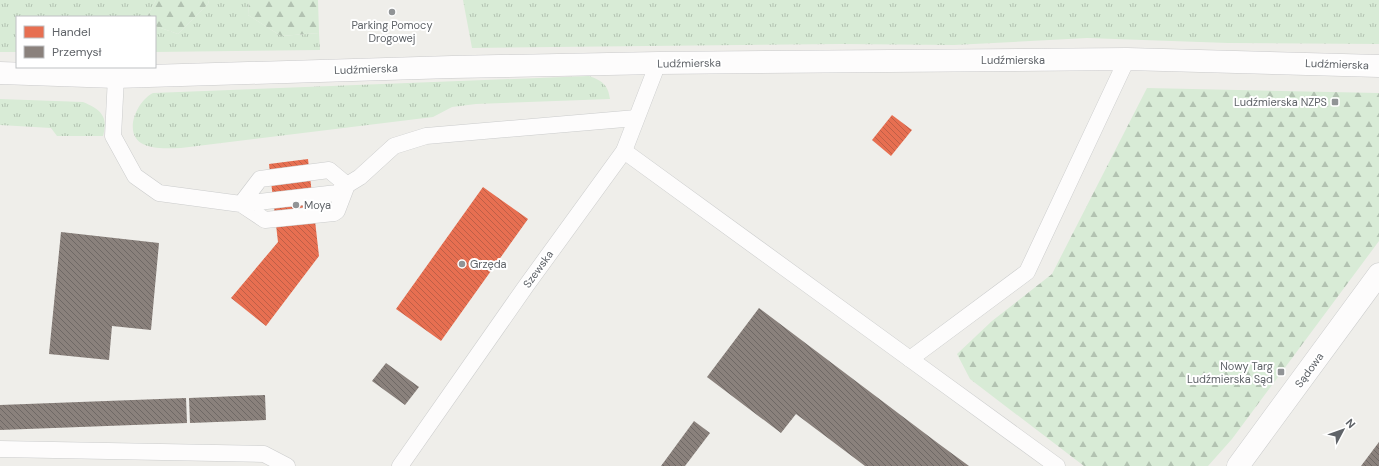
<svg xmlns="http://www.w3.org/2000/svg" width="1379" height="466" viewBox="0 0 1379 466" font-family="'DM Sans',sans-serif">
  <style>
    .grass { fill: url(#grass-tufts) }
    .forest { fill: url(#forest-firs) }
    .shops { fill: url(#shops-back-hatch) }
    .industry { fill: url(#industry-back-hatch) }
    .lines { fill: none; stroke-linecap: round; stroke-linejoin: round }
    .lane-casing { stroke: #cbcccc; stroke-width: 17 }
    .street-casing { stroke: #cbcccc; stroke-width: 23 }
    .secondary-casing { stroke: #cacacb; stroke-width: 23 }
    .lane { stroke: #fdfcfc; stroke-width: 16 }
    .street { stroke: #fdfcfc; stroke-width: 22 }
    .secondary { stroke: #fdfcfc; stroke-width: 22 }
    .poi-dot { fill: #919496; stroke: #fff; stroke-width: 1.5 }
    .labels { text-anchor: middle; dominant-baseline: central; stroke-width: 4; stroke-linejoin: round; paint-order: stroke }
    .poi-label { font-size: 11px; fill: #5f6368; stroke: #fff; text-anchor: end }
    .street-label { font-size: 11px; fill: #5f6368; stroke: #fff }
  </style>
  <defs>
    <pattern id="grass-tufts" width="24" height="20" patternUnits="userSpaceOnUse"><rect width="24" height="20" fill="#d8ebd6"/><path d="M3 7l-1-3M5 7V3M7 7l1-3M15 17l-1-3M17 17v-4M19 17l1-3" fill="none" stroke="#b2c2b1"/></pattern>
    <pattern id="forest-firs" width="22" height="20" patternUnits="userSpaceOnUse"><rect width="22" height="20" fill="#d8ebd6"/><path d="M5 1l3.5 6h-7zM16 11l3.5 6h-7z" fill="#b2c2b1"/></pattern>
    <pattern id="shops-back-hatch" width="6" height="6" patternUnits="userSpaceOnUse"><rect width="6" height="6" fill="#e76f51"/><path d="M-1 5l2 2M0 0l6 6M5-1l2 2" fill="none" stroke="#be5f47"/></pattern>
    <pattern id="industry-back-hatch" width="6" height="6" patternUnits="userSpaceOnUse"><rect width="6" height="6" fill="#8a817c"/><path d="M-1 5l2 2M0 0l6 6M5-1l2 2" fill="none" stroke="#6e6865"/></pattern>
  </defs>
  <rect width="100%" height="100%" fill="#efeeea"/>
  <g class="grass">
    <polygon points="0,0 156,0 147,17 17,17 17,52 0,52"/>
    <polygon points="209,0 249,0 248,15 281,36 319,33 320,50 155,52 155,26 178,34 208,4"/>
    <polygon points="463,0 1379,0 1379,44 1228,43 1087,38 954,45 841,44 472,48"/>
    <path d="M589 76C603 81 608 85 610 99L476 104 452 107 433 117 181 148C168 148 153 150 141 143 123 131 138 100 153 93Z"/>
    <path d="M0 99 83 102C100 109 109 116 103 136H57L51 128 0 125Z"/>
  </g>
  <g class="forest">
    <polygon points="156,0 209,0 208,4 178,34 155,26 155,17 147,17"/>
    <polygon points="249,0 318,0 319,33 281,36 248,15"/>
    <polygon points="1147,88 1379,93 1379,241 1232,439 1208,466 1084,466 970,379 957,354 992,321 1052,274"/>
  </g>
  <g class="shops">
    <polygon points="892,115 912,130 891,156 872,140"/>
    <polygon points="308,159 319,256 266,326 231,298 278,242 269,164"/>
    <polygon points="483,187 528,219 441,341 396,309"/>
  </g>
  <g class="industry">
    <polygon points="61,232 159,243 151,330 112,326 109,360 49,354"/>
    <polygon points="759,308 939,444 969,466 865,466 796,414 781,433 707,377"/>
    <polygon points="386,363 419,387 405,405 372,381"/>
    <polygon points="265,395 266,420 190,423 189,398"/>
    <polygon points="186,398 187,423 0,430 0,405"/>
    <polygon points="694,421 710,433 685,466 661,466"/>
    <polygon points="1379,442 1379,466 1361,466"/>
  </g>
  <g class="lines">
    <defs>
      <g id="lane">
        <polyline points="116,77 113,136 135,176 159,193 241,204 337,193 347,185 337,211 334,213 265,220 241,204 260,179 329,170 347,185 360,177 394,146 426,136 636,118"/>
        <polyline points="624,151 910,359 1027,272 1127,59"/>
        <polyline points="910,359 1057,466"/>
        <polyline points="0,449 264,454 287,466"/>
        <polyline points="400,466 526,286 624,151 658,63"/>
      </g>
      <polyline id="street" points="1238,466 1379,274"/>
      <polyline id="secondary" points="0,73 116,77 452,67 658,63 1127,59 1379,66"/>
    </defs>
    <use href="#lane" class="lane-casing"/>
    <use href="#street" class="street-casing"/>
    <use href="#secondary" class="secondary-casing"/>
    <use href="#lane" class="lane"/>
    <use href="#street" class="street"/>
    <use href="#secondary" class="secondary"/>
  </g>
  <g class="poi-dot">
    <circle cx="392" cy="12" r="4"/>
    <rect x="1331" y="98" width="8" height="8" rx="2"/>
    <circle cx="296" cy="205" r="4"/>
    <circle cx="462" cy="264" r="4"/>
    <rect x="1277" y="368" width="8" height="8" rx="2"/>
  </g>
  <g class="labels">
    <g class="poi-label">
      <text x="392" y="25" text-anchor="middle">Parking Pomocy<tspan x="392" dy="13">Drogowej</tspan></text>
      <text x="1327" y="102">Ludźmierska NZPS</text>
      <text x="304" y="205" text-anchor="start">Moya</text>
      <text x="470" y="264" text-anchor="start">Grzęda</text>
      <text x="1273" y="366">Nowy Targ<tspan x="1273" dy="13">Ludźmierska Sąd</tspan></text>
    </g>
    <g class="street-label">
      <text x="1013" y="60">Ludźmierska</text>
      <text transform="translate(689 63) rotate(-1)">Ludźmierska</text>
      <text transform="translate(1337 64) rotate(2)">Ludźmierska</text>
      <text transform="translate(366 69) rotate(-2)">Ludźmierska</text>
      <text transform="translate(538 269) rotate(-54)">Szewska</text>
      <text transform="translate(1309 370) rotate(-54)">Sądowa</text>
    </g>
  </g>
  <rect x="16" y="16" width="140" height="52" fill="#ffffff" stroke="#bfc1c3"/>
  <rect x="24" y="26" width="20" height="12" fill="#e76f51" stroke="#bfc1c3"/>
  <text x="52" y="36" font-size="12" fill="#5f6368">Handel</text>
  <rect x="24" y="46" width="20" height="12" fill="#8a817c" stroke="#bfc1c3"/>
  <text x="52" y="56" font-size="12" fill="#5f6368">Przemysł</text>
  <g transform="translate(1343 430) rotate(49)" stroke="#ffffff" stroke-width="3" paint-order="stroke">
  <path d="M0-3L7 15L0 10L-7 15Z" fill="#5f6368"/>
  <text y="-6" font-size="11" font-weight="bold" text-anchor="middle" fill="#5f6368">N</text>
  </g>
</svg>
